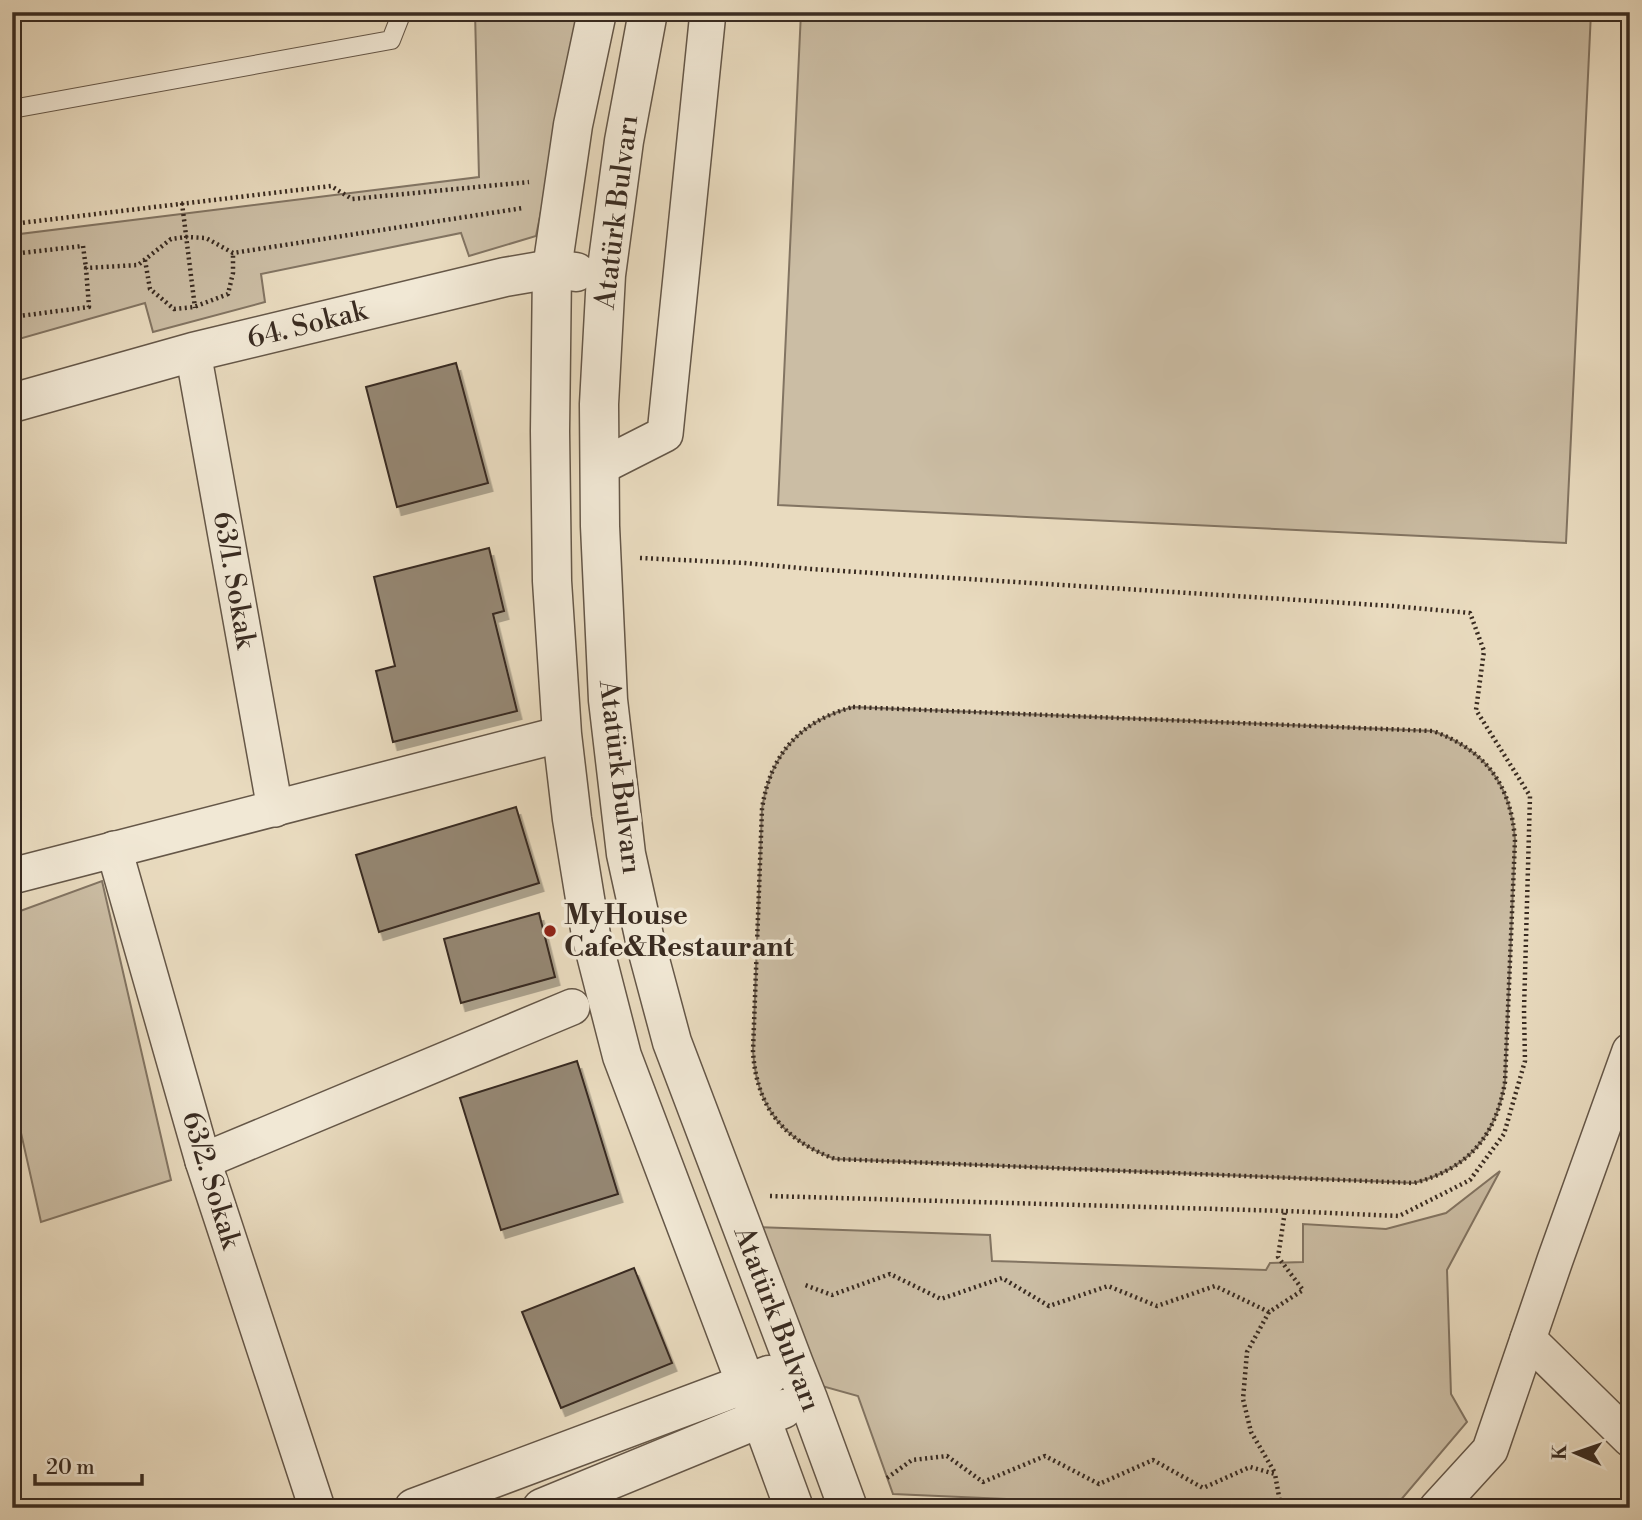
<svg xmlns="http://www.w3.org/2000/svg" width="1642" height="1520" viewBox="0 0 1642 1520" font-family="'Libre Bodoni',serif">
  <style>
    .green { fill: #cbbda4; stroke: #827462; stroke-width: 2 }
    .building { fill: #958773; stroke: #392b21; stroke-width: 2; filter: url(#shadow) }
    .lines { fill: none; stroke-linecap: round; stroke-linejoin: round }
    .service-casing { stroke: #655748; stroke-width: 20 }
    .minor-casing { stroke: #655748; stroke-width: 38 }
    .tertiary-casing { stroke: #655748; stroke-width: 41 }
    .path { stroke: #392b21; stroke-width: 4.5; stroke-dasharray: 2 3.5; stroke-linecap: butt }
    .service { stroke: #f1e8d5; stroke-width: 18 }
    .minor { stroke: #f1e8d5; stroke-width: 35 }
    .tertiary { stroke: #f1e8d5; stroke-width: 38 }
    .poi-dot { fill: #8f2418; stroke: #f1e8d5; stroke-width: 2.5 }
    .labels { text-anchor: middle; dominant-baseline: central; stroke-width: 7; stroke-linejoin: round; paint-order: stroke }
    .street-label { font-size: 28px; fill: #392b21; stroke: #f1e8d5 }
    .poi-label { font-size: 28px; font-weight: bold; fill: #392b21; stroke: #f1e8d5; text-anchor: start }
  </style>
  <defs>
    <filter id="shadow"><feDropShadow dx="4.5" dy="8" stdDeviation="0" flood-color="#0004"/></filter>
  </defs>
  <rect width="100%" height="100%" fill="#e9dbbf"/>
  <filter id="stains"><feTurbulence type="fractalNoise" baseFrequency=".00286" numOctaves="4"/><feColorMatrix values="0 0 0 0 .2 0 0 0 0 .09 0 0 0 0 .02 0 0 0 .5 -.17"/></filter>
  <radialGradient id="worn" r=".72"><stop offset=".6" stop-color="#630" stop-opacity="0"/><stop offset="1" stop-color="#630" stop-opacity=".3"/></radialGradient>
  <g class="green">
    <polygon points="475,12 582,12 536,236 469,256 461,233 261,274 265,302 153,332 145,303 12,341 12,235 479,177"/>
    <polygon points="801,12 1591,12 1566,543 778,505"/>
    <path d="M853 707 1433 731C1485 750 1511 784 1515 840L1505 1082C1496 1136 1468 1169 1414 1183L835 1159C783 1140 756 1106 753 1051L762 809C770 754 800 721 853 707Z"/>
    <polygon points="102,881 171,1180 41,1222 12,1093 12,914"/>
    <polygon points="1500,1171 1447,1270 1451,1394 1467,1422 1394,1508 1207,1508 893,1494 858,1396 811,1383 751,1227 990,1235 992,1261 1266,1270 1270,1263 1303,1262 1303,1224 1386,1229 1446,1213"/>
  </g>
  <g class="building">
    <polygon points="456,363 488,483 397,507 366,387"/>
    <polygon points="489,548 504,611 493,614 517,711 393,742 376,671 395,666 374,577"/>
    <polygon points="516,807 539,883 379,932 356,855"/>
    <polygon points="539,913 555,977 461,1003 444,939"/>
    <polygon points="577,1061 618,1194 501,1230 460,1098"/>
    <polygon points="634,1268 672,1363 561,1408 522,1312"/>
  </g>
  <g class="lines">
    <defs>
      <polyline id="service" points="12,109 391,40 402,12"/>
      <g id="minor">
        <polyline points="193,352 275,809"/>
        <polyline points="600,467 665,434 708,12"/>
        <polyline points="114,849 203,1161 317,1508"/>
        <polyline points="12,876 562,734"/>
        <polyline points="203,1161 572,1007"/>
        <polyline points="1528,1339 1630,1439"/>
        <polyline points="1437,1508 1490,1450 1555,1260 1630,1051"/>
      </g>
      <g id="tertiary">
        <polyline points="597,12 573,125 552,269 550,431 552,581 562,734 572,819 591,935 622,1056 746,1384 761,1418 794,1508"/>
        <polyline points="648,12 624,141 606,275 599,404 600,526 608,700 626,854 646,945 672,1042 794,1364 808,1399 848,1508"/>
        <polyline points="12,403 193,352 505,277 552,269 576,272"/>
        <polyline points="414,1508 769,1375"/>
        <polyline points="542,1508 783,1409"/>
      </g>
    </defs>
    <use href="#service" class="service-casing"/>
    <use href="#minor" class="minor-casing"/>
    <use href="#tertiary" class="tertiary-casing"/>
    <g class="path">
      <polyline points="182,203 195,308"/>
      <polyline points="12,224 331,186 352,199 529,182"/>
      <polyline points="12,254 83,246 86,268"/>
      <polyline points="145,260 150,289 174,309 194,307 228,294 233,273 233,253"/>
      <polyline points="12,317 89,307 86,268 138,265 171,239 186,237 206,238 233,253 523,208"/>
      <polyline points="640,558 745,563 811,569 1393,606 1470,613 1484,651 1476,710 1530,796 1524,1010 1525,1061 1504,1134 1470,1180 1399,1216 1285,1211"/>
      <path d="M853 707 1433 731C1485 750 1511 784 1515 840L1505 1082C1496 1136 1468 1169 1414 1183L835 1159C783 1140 756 1106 753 1051L762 809C770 754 800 721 853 707Z"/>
      <polyline points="770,1196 1285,1211 1278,1257 1303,1290 1269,1312 1215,1286 1157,1306 1108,1286 1049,1306 1002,1278 941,1299 890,1274 832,1295 805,1285"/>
      <polyline points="1269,1312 1247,1352 1243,1399 1251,1432 1275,1473"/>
      <polyline points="887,1478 912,1460 947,1456 983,1482 1045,1456 1099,1484 1153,1460 1203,1488 1250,1467 1275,1474 1281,1508"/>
    </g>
    <use href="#service" class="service"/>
    <use href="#minor" class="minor"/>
    <use href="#tertiary" class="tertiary"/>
  </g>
  <circle class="poi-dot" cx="550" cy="931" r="7"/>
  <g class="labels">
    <g class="street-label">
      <text transform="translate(617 212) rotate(-83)">Atatürk Bulvarı</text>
      <text transform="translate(307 325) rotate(-14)">64. Sokak</text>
      <text transform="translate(234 580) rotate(80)">63/1. Sokak</text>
      <text transform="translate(620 777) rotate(83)">Atatürk Bulvarı</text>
      <text transform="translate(211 1180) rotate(73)">63/2. Sokak</text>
      <text transform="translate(777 1319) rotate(69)">Atatürk Bulvarı</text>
    </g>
    <g class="poi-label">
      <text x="564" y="915">MyHouse<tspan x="564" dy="32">Cafe&amp;Restaurant</tspan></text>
    </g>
  </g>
  <rect width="1642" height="1520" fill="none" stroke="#e9dbbf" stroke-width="42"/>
  <rect x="14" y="14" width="1614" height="1492" fill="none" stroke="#392b21" stroke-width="3.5"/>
  <rect x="21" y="21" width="1600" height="1478" fill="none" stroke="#392b21" stroke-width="2"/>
  <g transform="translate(1576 1453) rotate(272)" stroke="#f1e8d5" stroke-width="5" paint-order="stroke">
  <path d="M0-5L12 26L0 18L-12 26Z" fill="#392b21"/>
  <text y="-10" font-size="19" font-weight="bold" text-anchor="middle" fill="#392b21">K</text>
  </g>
  <path d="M35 1474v10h107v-10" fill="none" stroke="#392b21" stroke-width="3.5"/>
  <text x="46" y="1474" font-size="21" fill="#392b21" stroke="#f1e8d5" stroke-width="5" paint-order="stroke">20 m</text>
  <rect width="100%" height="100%" filter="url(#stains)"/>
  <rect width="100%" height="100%" fill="url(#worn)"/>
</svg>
